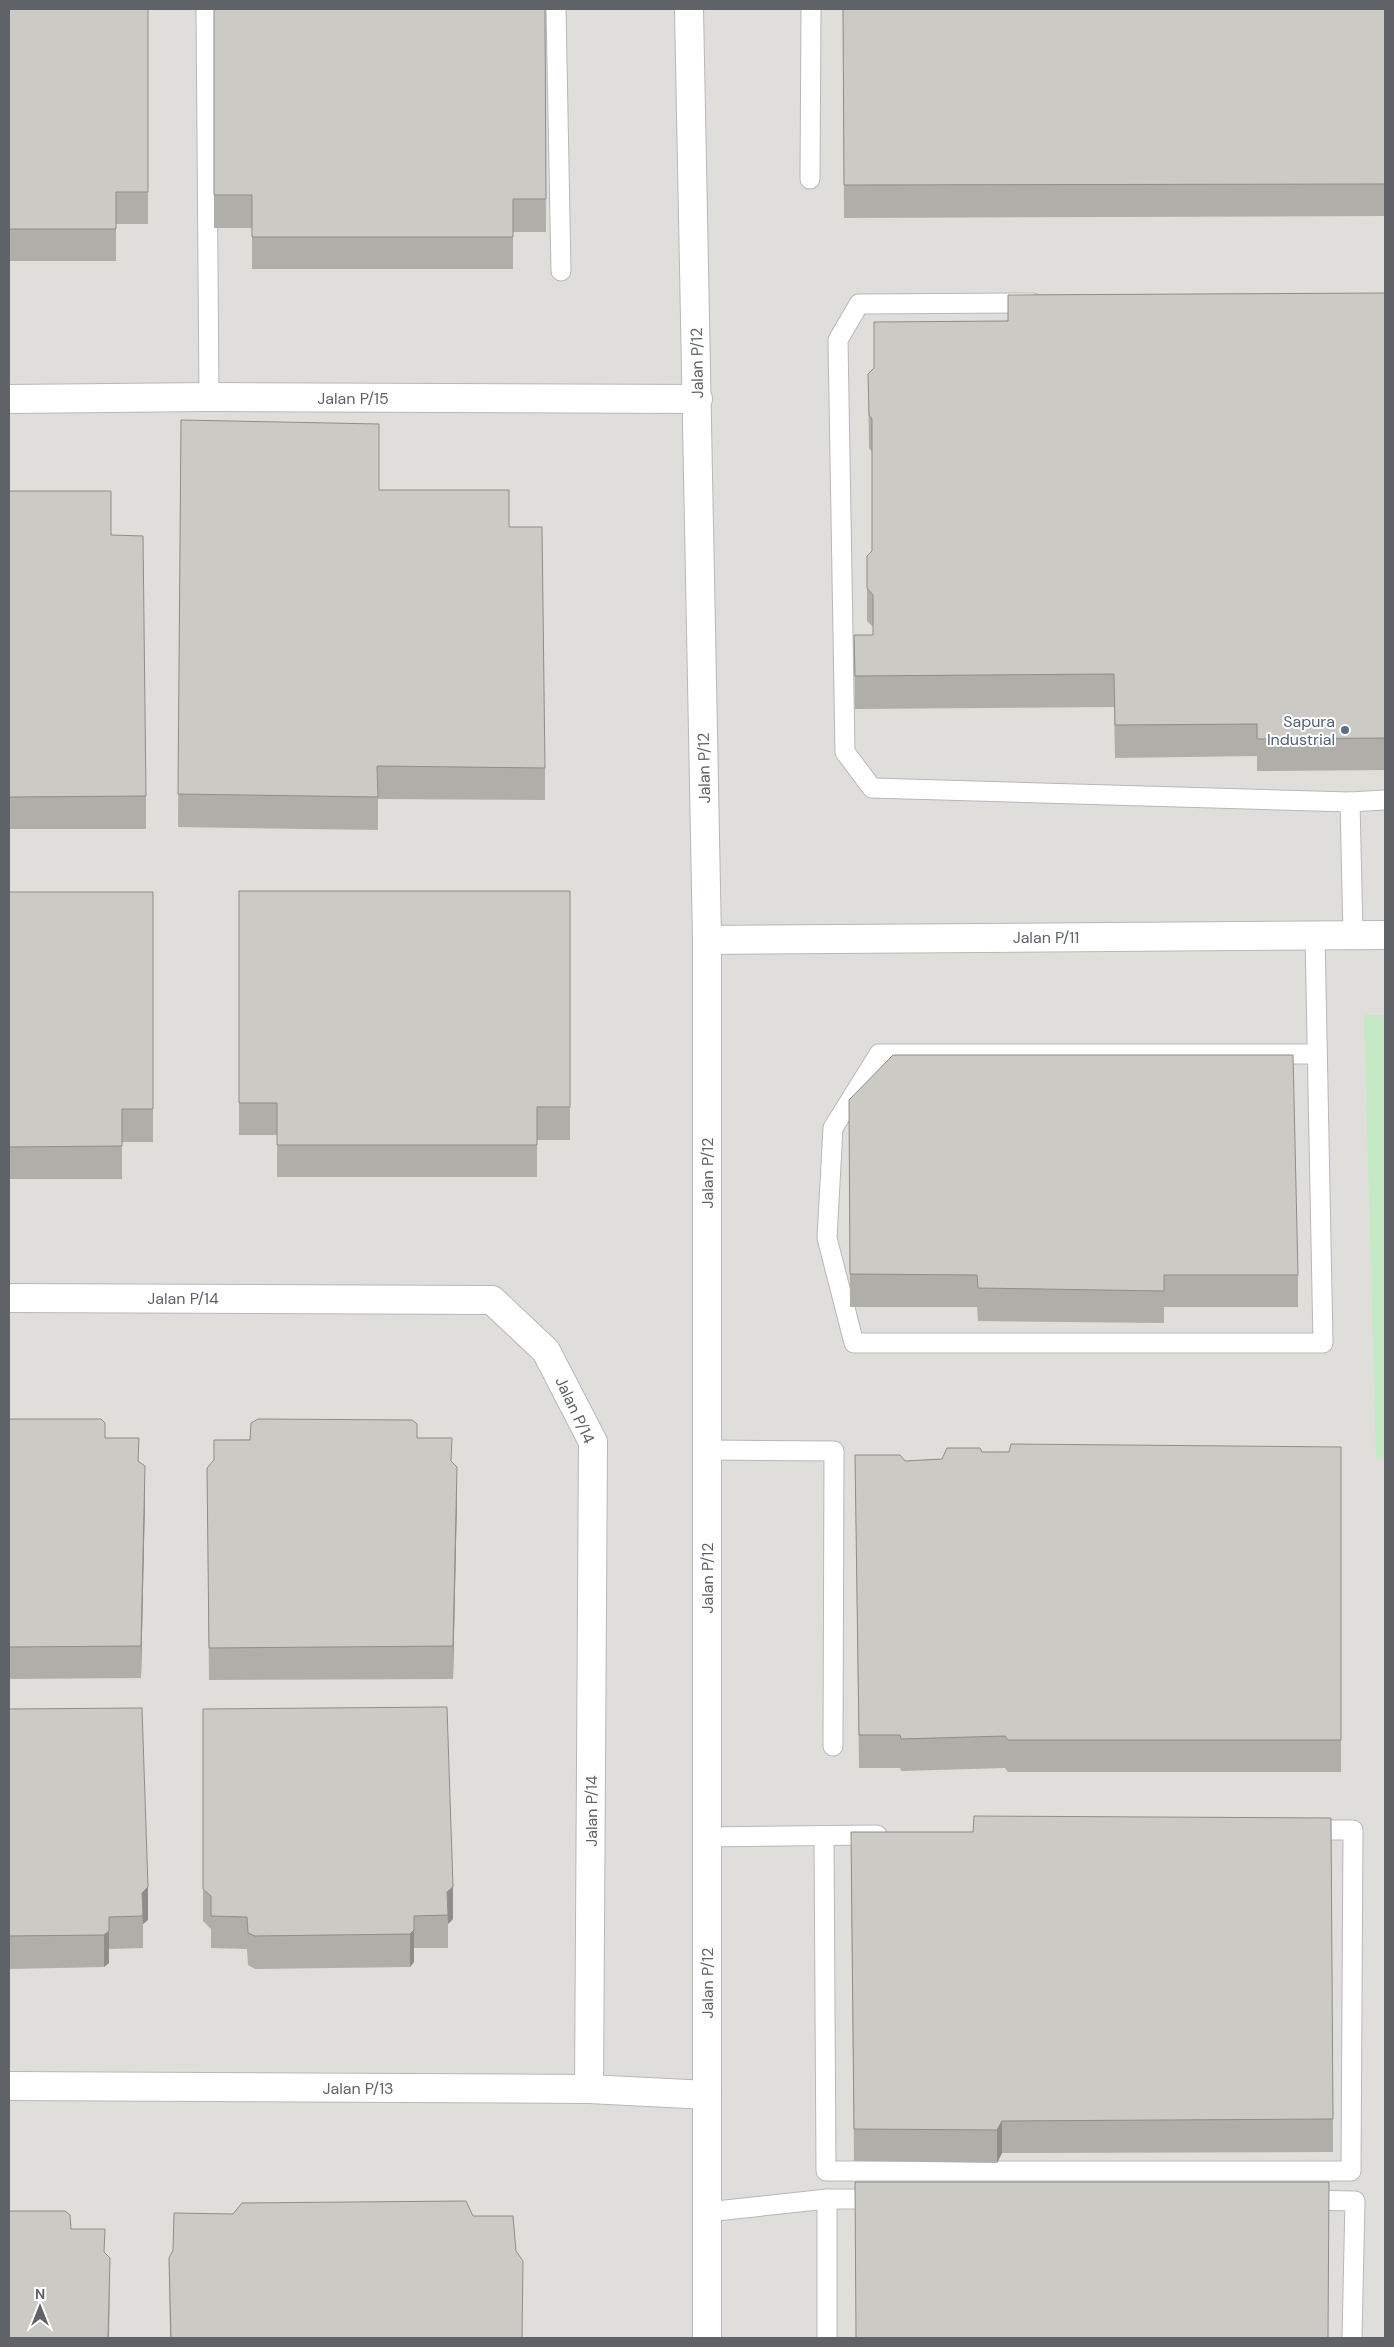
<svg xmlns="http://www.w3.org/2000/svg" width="1394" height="2347" viewBox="0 0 1394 2347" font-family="'DM Sans',sans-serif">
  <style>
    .industrial { fill: #e0deda }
    .green { fill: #c5e8c5 }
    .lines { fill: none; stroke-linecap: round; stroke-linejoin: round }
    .lane-casing { stroke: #b5b8bc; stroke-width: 21 }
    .street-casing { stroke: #b5b8bc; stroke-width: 30 }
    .lane { stroke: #fff; stroke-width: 19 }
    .street { stroke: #fff; stroke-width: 28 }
    .wall { fill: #afaea9 }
    .shaded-wall { fill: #8f8d8a }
    .building { fill: #cccac5; stroke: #8f8d8a }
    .service-dot { fill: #5c6f8a; stroke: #fff; stroke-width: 2 }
    .labels { text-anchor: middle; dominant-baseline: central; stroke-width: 4; stroke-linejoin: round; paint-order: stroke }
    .street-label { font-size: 16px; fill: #5f6368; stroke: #fff }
    .service-label { font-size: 16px; fill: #4e5e75; stroke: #fff; text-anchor: end }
  </style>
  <rect width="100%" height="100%" fill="#f1efe8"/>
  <rect class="industrial" x="9" y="9" width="1376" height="2329"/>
  <polygon class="green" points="1364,1015 1385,1015 1385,1458 1376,1459"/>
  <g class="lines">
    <defs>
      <g id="lane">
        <polyline points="206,9 209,397"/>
        <polyline points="556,9 561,271"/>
        <polyline points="810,179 811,9"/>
        <polyline points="1033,303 859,304 838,340 845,752 872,788 1350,802"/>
        <polyline points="1315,935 1323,1343 854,1343 827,1238 833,1128 879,1054 1317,1054"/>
        <polyline points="1353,935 1350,802 1385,800"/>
        <polyline points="707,1450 834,1451 833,1746"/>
        <polyline points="824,1836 826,2171 1351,2171 1353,1830 1306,1830"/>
        <polyline points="707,1837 877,1835"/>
        <polyline points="827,2199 827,2338"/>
        <polyline points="1304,2200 1355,2201 1352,2338"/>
        <polyline points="707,2212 827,2199 879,2199"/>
      </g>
      <g id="street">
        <polyline points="689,9 707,940 707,2338"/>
        <polyline points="9,399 209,397 698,399"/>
        <polyline points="707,940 1385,935"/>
        <polyline points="9,1298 492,1300 546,1351 593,1442 589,2089"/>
        <polyline points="9,2086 589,2089 707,2095"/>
      </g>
    </defs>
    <use href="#lane" class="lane-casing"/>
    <use href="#street" class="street-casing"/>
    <use href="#lane" class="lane"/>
    <use href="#street" class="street"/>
  </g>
  <g class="wall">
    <polygon points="9,9 148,9 148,224 116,224 116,261 9,261"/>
    <polygon points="214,9 545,9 546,232 513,232 513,269 252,269 252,228 214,228"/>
    <polygon points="843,9 1385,9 1385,216 844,218"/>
    <polygon points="1385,293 1385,770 1257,771 1257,756 1115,758 1114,707 855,709 854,635 873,635 873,627 867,621 867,556 872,551 872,452 869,448 868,374 1008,321 1008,295"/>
    <polygon points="181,420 379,490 509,527 545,768 545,800 378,799 378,830 178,827"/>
    <polygon points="9,491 111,535 146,796 146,829 9,829"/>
    <polygon points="239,891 570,891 570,1140 537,1140 537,1177 277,1177 277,1135 239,1135"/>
    <polygon points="9,892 153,892 153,1142 122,1142 122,1179 9,1179"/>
    <polygon points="849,1100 1298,1275 1298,1307 1164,1307 1164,1323 978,1321 977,1307 850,1307"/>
    <polygon points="9,1419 105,1438 139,1461 145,1499 141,1678 9,1679"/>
    <polygon points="417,1438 457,1499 453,1679 209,1680 207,1468 214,1461 214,1440"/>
    <polygon points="1341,1447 1341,1772 1008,1772 1005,1768 901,1771 900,1768 859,1768 855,1455 905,1461 942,1459 982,1452"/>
    <polygon points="9,1709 148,1920 143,1924 143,1948 109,1949 109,1963 104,1967 9,1969"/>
    <polygon points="203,1709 453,1919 448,1924 448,1948 414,1948 414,1962 410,1967 255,1969 248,1965 247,1949 211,1948 211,1929 203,1921"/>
    <polygon points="1331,1818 1333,2152 1002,2153 997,2163 854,2161 851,1865 973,1832"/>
    <polygon points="473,2216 516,2251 522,2338 170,2338 169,2258"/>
  </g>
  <g class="shaded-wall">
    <polygon points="145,1466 145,1499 141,1678 141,1646"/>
    <polygon points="457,1467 457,1499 453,1679 453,1646"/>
    <polygon points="148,1887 148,1920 143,1924 142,1893"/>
    <polygon points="453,1887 453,1919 448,1924 447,1892"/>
    <polygon points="414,1930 414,1962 410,1967 410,1934"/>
    <polygon points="109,1931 109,1963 104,1967 104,1935"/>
    <polygon points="1002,2121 1002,2153 997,2163 997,2130"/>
    <polygon points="110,2258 109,2338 108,2338"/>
  </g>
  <g class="building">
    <polygon points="9,9 148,9 148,192 116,192 116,229 9,229"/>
    <polygon points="214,9 545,9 546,199 513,199 513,237 252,237 252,195 214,195"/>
    <polygon points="843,9 1385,9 1385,184 844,185"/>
    <polygon points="1385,293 1385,738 1257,739 1257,724 1115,725 1114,674 855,676 854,635 873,635 873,595 867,588 867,556 872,551 872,419 869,415 868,374 874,368 874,322 1008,321 1008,295"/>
    <polygon points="181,420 379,424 379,490 509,490 509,527 542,527 545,768 377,766 378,797 178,794"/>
    <polygon points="9,491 111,491 111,535 143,536 146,796 9,797"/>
    <polygon points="239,891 570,891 570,1107 537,1107 537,1145 277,1145 277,1103 239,1103"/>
    <polygon points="9,892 153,892 153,1109 122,1109 122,1146 9,1147"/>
    <polygon points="893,1055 1293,1055 1298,1275 1164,1275 1164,1291 978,1288 977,1275 850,1274 849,1100"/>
    <polygon points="9,1419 101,1419 105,1423 105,1438 139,1438 138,1461 145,1466 141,1646 9,1647"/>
    <polygon points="258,1419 412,1420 417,1424 417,1438 452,1438 451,1461 457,1467 453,1646 209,1648 207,1468 214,1460 214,1440 250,1440 251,1423"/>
    <polygon points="1011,1444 1341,1447 1341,1740 1008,1740 1005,1736 901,1739 900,1735 859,1735 855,1455 900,1455 905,1461 942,1459 947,1448 980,1448 982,1452 1009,1452"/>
    <polygon points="447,1707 453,1887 447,1892 448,1915 414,1916 414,1930 410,1934 255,1936 248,1933 247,1917 211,1916 211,1896 203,1889 203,1709"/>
    <polygon points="142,1708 148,1887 142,1893 143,1916 109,1917 109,1931 104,1935 9,1936 9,1709"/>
    <polygon points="974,1816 1331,1818 1333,2119 1002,2121 997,2130 854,2129 851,1832 973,1832"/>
    <polygon points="855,2182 1329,2182 1328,2338 856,2338"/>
    <polygon points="466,2201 473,2216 513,2216 516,2251 523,2261 522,2338 171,2338 169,2258 173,2250 174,2213 233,2214 242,2203"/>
    <polygon points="9,2211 65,2211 70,2215 71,2229 105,2229 104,2252 110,2258 108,2338 9,2338"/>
  </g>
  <circle class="service-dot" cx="1345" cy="730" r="5"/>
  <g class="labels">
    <g class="street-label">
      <text transform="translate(697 363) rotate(-91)">Jalan P/12</text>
      <text x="353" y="398">Jalan P/15</text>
      <text transform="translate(704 768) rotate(-91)">Jalan P/12</text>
      <text x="1046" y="937">Jalan P/11</text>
      <text transform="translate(707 1173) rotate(-90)">Jalan P/12</text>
      <text x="183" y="1298">Jalan P/14</text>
      <text transform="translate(575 1410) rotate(65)">Jalan P/14</text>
      <text transform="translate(707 1578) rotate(-90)">Jalan P/12</text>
      <text transform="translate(591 1811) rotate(-90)">Jalan P/14</text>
      <text transform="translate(707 1983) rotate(-90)">Jalan P/12</text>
      <text x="358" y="2088">Jalan P/13</text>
    </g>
    <g class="service-label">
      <text x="1335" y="721">Sapura<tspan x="1335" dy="18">Industrial</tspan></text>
    </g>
  </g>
  <rect width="1394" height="2347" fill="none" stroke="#5f6368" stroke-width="20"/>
  <g transform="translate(40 2307)" stroke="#ffffff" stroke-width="4" paint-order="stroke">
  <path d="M0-4L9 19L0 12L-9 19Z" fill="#5f6368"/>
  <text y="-8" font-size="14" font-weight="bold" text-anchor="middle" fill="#5f6368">N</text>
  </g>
</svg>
